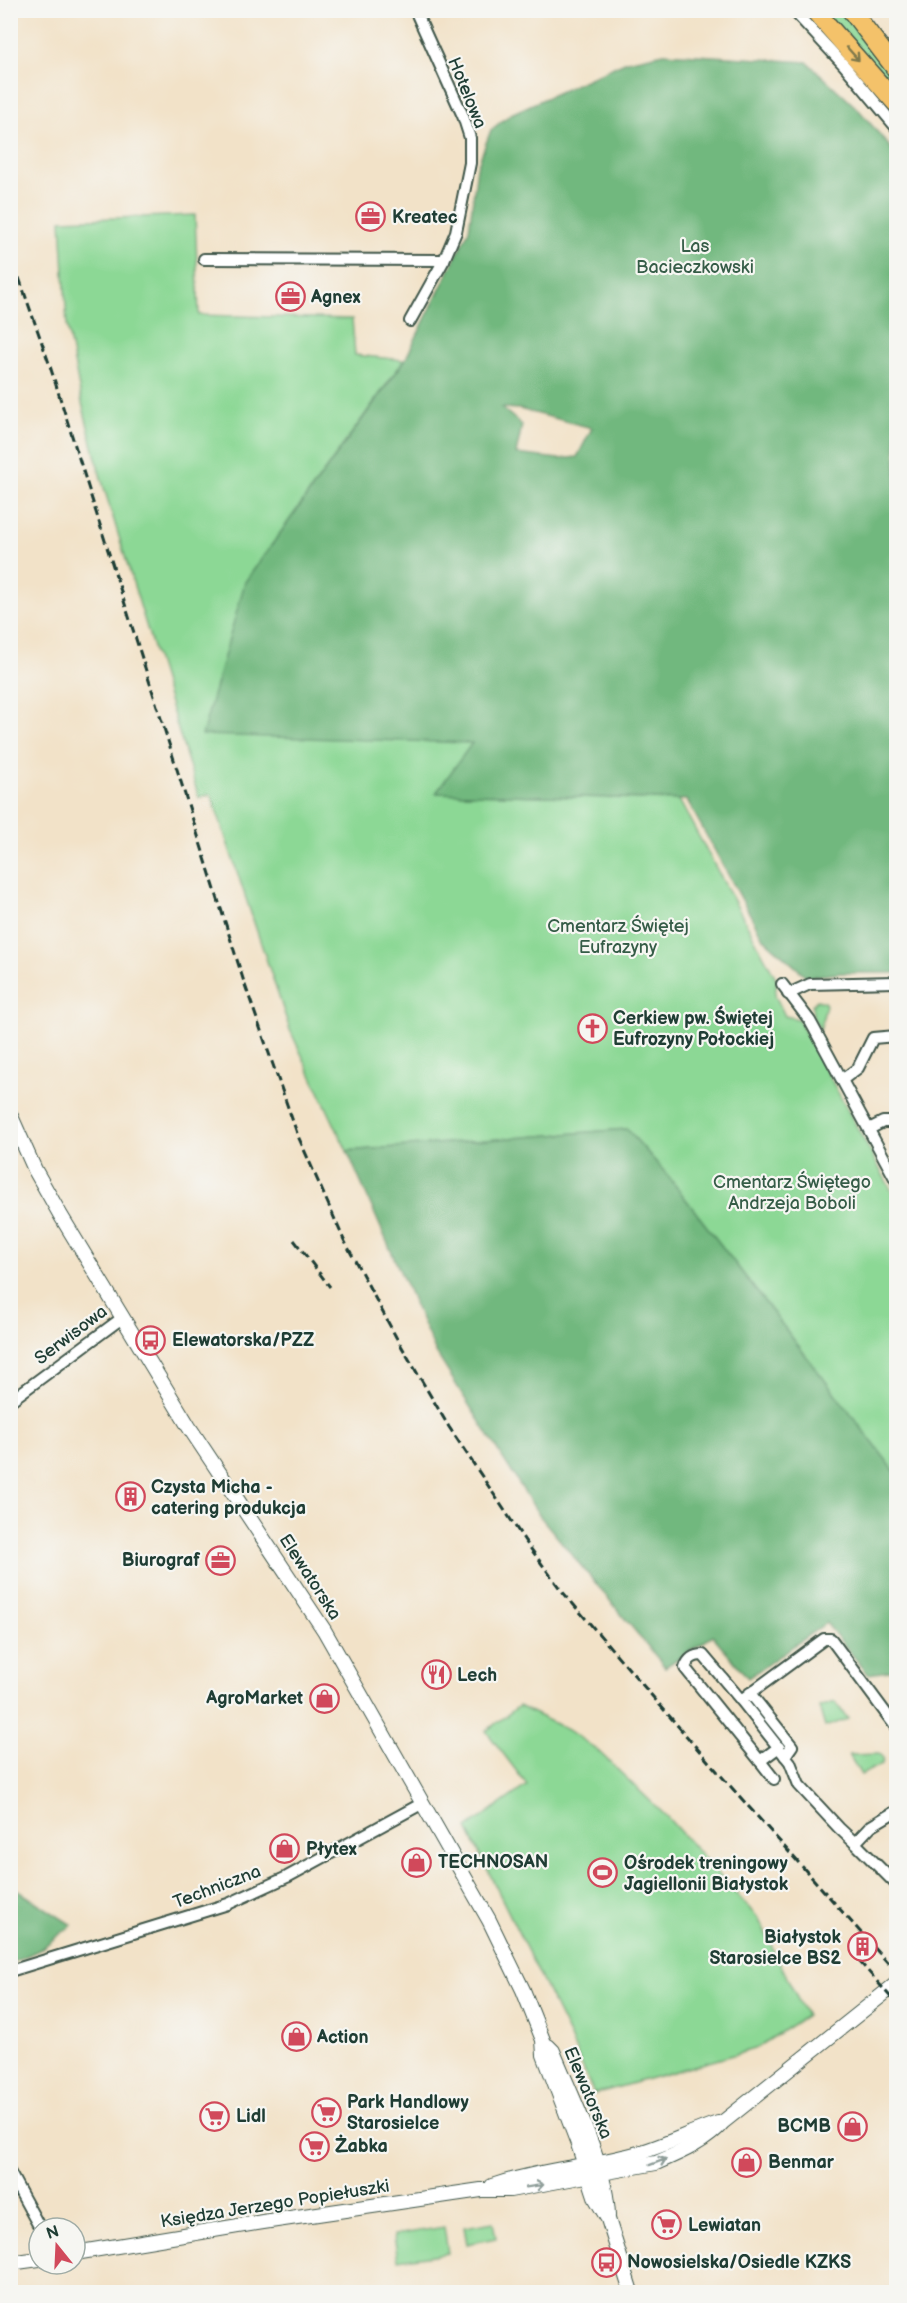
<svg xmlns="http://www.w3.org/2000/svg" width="907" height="2303" viewBox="0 0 907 2303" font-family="'Balsamiq Sans',sans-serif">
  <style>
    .green { fill: #8cd895; stroke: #568a64; stroke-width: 1.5 }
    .forest { fill: #71b87e; stroke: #487a59; stroke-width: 1.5; fill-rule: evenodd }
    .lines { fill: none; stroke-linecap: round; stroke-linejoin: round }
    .minor-casing { stroke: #3f564a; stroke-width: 14 }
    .tertiary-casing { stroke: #3f564a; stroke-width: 16 }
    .primary-casing { stroke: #3f564a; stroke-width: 21 }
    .minor { stroke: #fff; stroke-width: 10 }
    .tertiary { stroke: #fff; stroke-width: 14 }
    .primary { stroke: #f4c26a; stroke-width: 18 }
    .rail { stroke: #1f3d34; stroke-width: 3; stroke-dasharray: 9 4.5; stroke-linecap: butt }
    .oneway { stroke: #7f794c }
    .oneway2 { stroke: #8f9e9a }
    .labels { text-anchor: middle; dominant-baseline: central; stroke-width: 4.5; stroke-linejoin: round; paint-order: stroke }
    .street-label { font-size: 18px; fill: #1f3d34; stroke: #f6f6f2 }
    .poi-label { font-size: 18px; font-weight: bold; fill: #1f3d34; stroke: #f6f6f2; text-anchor: start }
    .park-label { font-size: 18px; fill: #355c47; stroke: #f6f6f2 }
  </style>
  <rect width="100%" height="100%" fill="#f6f6f2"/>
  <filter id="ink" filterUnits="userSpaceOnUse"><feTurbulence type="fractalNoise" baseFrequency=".0167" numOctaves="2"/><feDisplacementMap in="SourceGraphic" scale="12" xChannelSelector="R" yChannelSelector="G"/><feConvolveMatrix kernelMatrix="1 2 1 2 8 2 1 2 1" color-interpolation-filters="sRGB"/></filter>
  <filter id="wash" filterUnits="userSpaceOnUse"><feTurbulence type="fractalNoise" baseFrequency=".008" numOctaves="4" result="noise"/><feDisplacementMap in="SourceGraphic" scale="24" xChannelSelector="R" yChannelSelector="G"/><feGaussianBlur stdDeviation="1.35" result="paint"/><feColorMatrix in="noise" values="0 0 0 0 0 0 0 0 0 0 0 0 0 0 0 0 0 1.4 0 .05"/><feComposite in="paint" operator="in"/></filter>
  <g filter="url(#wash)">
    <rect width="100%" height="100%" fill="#f2e2c8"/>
    <g class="green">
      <polygon points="821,11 844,11 896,79 896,93"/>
      <polygon points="195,215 199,315 352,319 355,355 404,360 245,582 473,743 436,793 679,800 777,980 775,995 785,1016 798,1019 896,1199 896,1473 668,1176 627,1129 347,1151 290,1030 211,794 199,798 101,478 82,403 67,326 61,220"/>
      <polygon points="817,1000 824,1002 826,1005 820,1030 813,1017 812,1005"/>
      <polygon points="835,1702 848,1719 825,1727 819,1707"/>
      <polygon points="519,1706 568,1730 596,1749 667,1817 758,1918 806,2016 755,2049 594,2094 567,2031 467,1828 527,1785 486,1731"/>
      <polygon points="879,1754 883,1758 882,1764 861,1775 849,1755"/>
      <polygon points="493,2222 496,2238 467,2244 464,2227"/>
      <polygon points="444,2227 448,2253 398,2260 394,2235"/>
    </g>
    <g class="forest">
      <path d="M664 53 807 62 859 110 896 154V973H841L807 977 763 938 687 800 436 793 472 743 202 735 245 582 405 360 469 230 477 167 491 130 511 114 627 61ZM502 408 519 409 592 428 577 457 559 459 516 454 522 425Z"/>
      <polygon points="627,1129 668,1176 896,1473 896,1670 868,1674 826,1623 748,1678 713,1636 665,1667 539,1515 436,1353 347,1151"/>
      <polygon points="11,1886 72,1925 39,1950 11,1963"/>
    </g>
  </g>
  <g filter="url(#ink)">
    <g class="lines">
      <defs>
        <g id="minor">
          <polyline points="793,10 844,65 896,127"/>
          <polyline points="204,259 444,260"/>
          <polyline points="410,321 444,260 456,232 470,163 470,138 463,116 415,10"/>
          <polyline points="782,984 810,1021 896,1180"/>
          <polyline points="788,994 810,984 896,982"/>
          <polyline points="842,1080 858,1068 873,1038 896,1036"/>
          <polyline points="869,1129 883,1122 896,1122"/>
          <polyline points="10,1401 122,1318"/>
          <polyline points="750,1693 792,1746 785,1756"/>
          <path d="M741 1700 703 1655C693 1655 688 1659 685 1668L760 1761 779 1747"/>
          <polyline points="760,1761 774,1779"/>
          <polyline points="896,1811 871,1826 855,1843 896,1884"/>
          <polyline points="855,1843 839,1828 799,1785 790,1762 741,1700 824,1639 831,1639 896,1727"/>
          <polyline points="10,1971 228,1904 287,1877 423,1803"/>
          <polyline points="10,2173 40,2228"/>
        </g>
        <g id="tertiary">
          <polyline points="10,1114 35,1170 61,1216 189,1427 324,1630 489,1920 523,1990 543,2040 544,2055 578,2144 596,2199 608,2219 631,2292"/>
          <path d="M548 2046 553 2051C572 2098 607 2166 608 2216"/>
          <path d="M492 2186C536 2171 582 2167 627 2156 659 2149 687 2133 718 2123"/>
          <path d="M75 2253 263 2222 481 2190H510L656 2163C679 2153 706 2142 723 2122L896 1984"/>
          <polyline points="10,2263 39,2259"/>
        </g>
        <g id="primary">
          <polyline points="814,10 896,103"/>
          <polyline points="851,10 896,69"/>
        </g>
      </defs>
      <use href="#minor" class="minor-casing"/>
      <use href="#tertiary" class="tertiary-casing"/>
      <use href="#primary" class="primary-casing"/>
      <use href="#minor" class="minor"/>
      <use href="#tertiary" class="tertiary"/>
      <use href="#primary" class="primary"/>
      <g class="rail">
        <polyline points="10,252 49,363 244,982 298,1136 344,1240 396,1337 449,1427 525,1541 561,1590 708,1761 896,1972"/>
        <polyline points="294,1240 330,1287"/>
        <polyline points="859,1961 896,2003"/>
      </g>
    </g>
    <defs><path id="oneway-shaft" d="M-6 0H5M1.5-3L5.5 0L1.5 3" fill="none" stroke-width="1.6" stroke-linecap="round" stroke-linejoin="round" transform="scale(1.5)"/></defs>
    <use class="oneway" href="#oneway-shaft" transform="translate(853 54) rotate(48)"/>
    <g class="oneway2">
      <use href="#oneway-shaft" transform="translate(658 2162) rotate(-20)"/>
      <use href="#oneway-shaft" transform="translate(535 2186) rotate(-9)"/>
    </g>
  </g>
  <defs>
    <symbol id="office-ring" viewBox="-11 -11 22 22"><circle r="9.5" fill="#f6f6f2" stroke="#d1495b" stroke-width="1.5"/><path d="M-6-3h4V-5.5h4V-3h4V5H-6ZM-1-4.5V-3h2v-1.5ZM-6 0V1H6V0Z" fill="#d1495b"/></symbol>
    <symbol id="church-ring" viewBox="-11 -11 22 22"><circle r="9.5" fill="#f6f6f2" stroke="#d1495b" stroke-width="1.5"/><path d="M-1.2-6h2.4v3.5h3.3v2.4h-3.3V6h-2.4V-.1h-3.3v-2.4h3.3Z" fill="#d1495b"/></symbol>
    <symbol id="bus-ring" viewBox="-11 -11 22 22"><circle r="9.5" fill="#f6f6f2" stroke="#d1495b" stroke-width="1.5"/><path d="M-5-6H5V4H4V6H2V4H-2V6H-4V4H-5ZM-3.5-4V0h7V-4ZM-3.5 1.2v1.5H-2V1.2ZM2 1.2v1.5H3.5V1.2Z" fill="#d1495b"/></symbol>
    <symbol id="building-ring" viewBox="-11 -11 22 22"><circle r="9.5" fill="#f6f6f2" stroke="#d1495b" stroke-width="1.5"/><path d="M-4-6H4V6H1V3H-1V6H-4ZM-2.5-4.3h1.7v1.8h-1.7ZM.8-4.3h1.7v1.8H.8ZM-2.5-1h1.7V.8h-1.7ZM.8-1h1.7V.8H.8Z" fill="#d1495b"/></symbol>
    <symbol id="restaurant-ring" viewBox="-11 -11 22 22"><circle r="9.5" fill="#f6f6f2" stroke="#d1495b" stroke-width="1.5"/><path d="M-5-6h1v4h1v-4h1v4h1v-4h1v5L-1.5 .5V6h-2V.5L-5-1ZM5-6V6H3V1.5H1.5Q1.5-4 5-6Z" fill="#d1495b"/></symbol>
    <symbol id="shop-ring" viewBox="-11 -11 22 22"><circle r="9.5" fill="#f6f6f2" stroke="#d1495b" stroke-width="1.5"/><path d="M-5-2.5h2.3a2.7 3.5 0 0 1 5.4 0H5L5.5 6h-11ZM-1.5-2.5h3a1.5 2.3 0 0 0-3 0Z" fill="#d1495b"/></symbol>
    <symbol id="stadium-ring" viewBox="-11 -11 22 22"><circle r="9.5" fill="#f6f6f2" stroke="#d1495b" stroke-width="1.5"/><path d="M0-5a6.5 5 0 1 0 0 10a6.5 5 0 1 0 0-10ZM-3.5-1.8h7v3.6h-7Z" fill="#d1495b"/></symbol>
    <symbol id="supermarket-ring" viewBox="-11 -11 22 22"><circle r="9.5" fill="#f6f6f2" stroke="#d1495b" stroke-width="1.5"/><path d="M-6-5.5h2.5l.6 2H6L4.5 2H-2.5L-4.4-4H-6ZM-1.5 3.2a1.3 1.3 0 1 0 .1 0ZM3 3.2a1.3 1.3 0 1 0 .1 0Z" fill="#d1495b"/></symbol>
  </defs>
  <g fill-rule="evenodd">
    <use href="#office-ring" x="354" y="200" width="33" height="33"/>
    <use href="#office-ring" x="274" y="280" width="33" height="33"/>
    <use href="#church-ring" x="576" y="1012" width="33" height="33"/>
    <use href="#bus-ring" x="134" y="1324" width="33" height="33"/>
    <use href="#building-ring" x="114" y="1480" width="33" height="33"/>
    <use href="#office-ring" x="204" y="1544" width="33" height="33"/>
    <use href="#restaurant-ring" x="420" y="1658" width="33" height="33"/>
    <use href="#shop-ring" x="308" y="1682" width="33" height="33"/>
    <use href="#shop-ring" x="268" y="1832" width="33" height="33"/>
    <use href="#shop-ring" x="400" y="1846" width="33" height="33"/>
    <use href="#stadium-ring" x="586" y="1856" width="33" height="33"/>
    <use href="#building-ring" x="846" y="1930" width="33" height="33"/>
    <use href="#shop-ring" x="280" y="2020" width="33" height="33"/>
    <use href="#supermarket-ring" x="310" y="2096" width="33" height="33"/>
    <use href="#supermarket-ring" x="198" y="2100" width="33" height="33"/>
    <use href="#shop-ring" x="836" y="2110" width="33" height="33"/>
    <use href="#supermarket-ring" x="298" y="2130" width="33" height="33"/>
    <use href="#shop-ring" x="730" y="2146" width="33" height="33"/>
    <use href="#supermarket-ring" x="650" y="2208" width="33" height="33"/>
    <use href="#bus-ring" x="590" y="2246" width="33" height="33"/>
  </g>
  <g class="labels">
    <g class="street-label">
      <text transform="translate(467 93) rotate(68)">Hotelowa</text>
      <text transform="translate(71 1335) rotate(-37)">Serwisowa</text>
      <text transform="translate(310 1577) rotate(57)">Elewatorska</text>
      <text transform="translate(217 1887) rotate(-21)">Techniczna</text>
      <text transform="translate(588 2093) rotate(67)">Elewatorska</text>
      <text transform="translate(275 2204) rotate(-9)">Księdza Jerzego Popiełuszki</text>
    </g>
    <g class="poi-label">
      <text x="392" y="217">Kreatec</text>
      <text x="311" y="297">Agnex</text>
      <text x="613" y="1018">Cerkiew pw. Świętej<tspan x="613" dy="21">Eufrozyny Połockiej</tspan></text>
      <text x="172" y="1340">Elewatorska/PZZ</text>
      <text x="151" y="1487">Czysta Micha -<tspan x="151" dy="21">catering produkcja</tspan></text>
      <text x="200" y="1560" text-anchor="end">Biurograf</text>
      <text x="457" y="1675">Lech</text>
      <text x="303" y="1698" text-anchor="end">AgroMarket</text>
      <text x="306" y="1849">Płytex</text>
      <text x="438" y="1862">TECHNOSAN</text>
      <text x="624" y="1863">Ośrodek treningowy<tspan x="624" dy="21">Jagiellonii Białystok</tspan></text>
      <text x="841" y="1937" text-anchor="end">Białystok<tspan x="841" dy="21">Starosielce BS2</tspan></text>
      <text x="317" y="2037">Action</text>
      <text x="347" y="2102">Park Handlowy<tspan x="347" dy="21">Starosielce</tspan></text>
      <text x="236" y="2116">Lidl</text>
      <text x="831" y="2126" text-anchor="end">BCMB</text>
      <text x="335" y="2146">Żabka</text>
      <text x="768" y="2162">Benmar</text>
      <text x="688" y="2225">Lewiatan</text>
      <text x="627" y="2262">Nowosielska/Osiedle KZKS</text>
    </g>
    <g class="park-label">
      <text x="695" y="246">Las<tspan x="695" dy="21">Bacieczkowski</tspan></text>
      <text x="618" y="926">Cmentarz Świętej<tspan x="618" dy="21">Eufrazyny</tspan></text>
      <text x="792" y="1182">Cmentarz Świętego<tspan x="792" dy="21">Andrzeja Boboli</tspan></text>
    </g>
  </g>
  <rect width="907" height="2303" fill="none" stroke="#f6f6f2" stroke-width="36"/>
  <g transform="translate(57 2246) rotate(342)"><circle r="28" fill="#f6f6f2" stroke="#a0aca6" stroke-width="1.5"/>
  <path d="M0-4.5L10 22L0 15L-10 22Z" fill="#d1495b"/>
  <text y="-9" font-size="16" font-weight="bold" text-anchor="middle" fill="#1f3d34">N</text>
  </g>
</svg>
